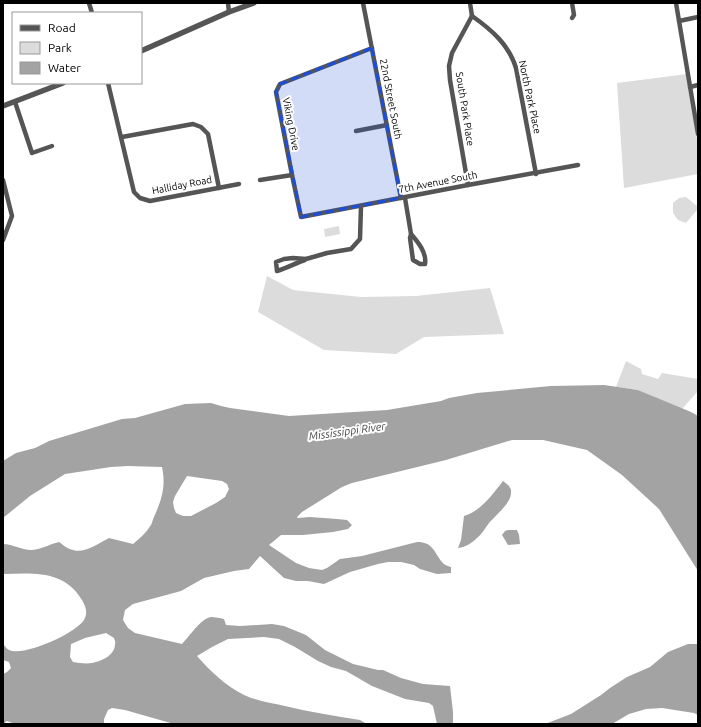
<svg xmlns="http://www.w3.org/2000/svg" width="701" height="727" viewBox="0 0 701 727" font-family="Ubuntu,sans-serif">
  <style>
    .green { fill: #dcdcdc }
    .water { fill: #a3a3a3; fill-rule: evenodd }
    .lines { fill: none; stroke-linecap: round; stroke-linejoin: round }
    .minor { stroke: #555; stroke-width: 4.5 }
    .tertiary { stroke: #555; stroke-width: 5.5 }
    .marked { fill: #1d4ed8; fill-opacity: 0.2; stroke: #1d4ed8; stroke-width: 3; stroke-dasharray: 8 5; stroke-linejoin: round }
    .labels { text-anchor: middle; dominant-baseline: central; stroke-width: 4; stroke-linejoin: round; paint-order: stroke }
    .street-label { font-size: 10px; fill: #000; stroke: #fff }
    .water-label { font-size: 11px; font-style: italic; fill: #444; stroke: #fff }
  </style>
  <rect width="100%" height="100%" fill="#fff"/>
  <g class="green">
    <polygon points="687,74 698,145 698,174 624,188 617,83"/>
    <polygon points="686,197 697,206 697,210 686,223 678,220 673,213 673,203 679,198"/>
    <polygon points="339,226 340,234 325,237 324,229"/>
    <polygon points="267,276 293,290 361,297 416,296 490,288 504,334 424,337 396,354 324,350 258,312"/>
    <polygon points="626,361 641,369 642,374 658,379 662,373 698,379 698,391 682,409 638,390 616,387"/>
  </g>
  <g class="water">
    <path d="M604 385 638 390 691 412 698 416V571L659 509 622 475 587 450 543 440H512L446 460 352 483 342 487 302 512 298 516 297 518 310 517 337 519 347 520 352 525 348 529 333 532 303 535H281L269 545 296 563 309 568 322 570 327 568 340 559 362 556 417 542C433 542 434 552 442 562 444 565 448 566 451 567V573L437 574 420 569 414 565 401 562H388L378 564 350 572 324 584 308 581H296L284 578 260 556 249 569 234 571 204 578 181 591 133 604 125 610 123 620 128 628 135 633 182 644C189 637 201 618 211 617 215 617 220 618 224 619L226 625 240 626 272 624 284 626 306 635 325 650 353 664 378 670H383L401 678 423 684 450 686 453 712V724H437L433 706 429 703 405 699 372 686 346 671 331 667 318 661 295 647 279 639 264 637 228 639 212 647 197 656C210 671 226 686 244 695 257 701 271 703 285 706 310 712 335 716 360 720L367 724H174L125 710 112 708 108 710 104 719V724H15L7 721 3 724V674L7 672 11 668 9 662 3 660V644C5 646 7 649 9 650 24 657 76 633 84 620 88 613 86 607 82 600 64 570 34 573 3 574V544C13 544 21 550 31 550 40 550 50 544 59 542 62 544 66 548 70 549 83 555 97 544 109 538L133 544C139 539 146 533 151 525 152 523 153 519 154 517 162 499 166 486 162 467L128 466 111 467 65 474 30 496 3 518V461L16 453 35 448 49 441 122 419 135 418 185 404 211 403 221 406 230 408 289 416 387 410 441 401 449 398 477 393 551 386ZM187 476 222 481 227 484 229 489 225 497 216 503 191 516H183L176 513 174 508 173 502 175 496ZM106 633 114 638C114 638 116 643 115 644 115 655 102 661 92 663 86 664 79 663 73 662L70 657 71 644 85 638Z"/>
    <path d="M503 481C507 484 512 487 511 493 511 503 495 516 489 523 485 528 482 534 477 538 472 543 466 547 458 548L461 540 464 516C481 511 492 495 503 481Z"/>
    <polygon points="508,530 517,530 519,535 520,544 508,545 502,535 505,531"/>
    <polygon points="688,644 698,644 698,715 694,713 662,708 646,709 629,714 612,724 545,724 571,714 601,695 610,688 627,677 650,667 668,652"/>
  </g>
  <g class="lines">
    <g class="minor">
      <polyline points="89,3 92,13"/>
      <polyline points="228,3 229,12"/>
      <polyline points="363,3 401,198"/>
      <polyline points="470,3 472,16"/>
      <polyline points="676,3 698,134"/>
      <path d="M472 16C492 30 509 45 516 68L536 174"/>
      <polyline points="572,18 574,15 572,3"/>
      <polyline points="679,21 698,17"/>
      <polyline points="372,48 280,84 276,92 292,175 301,217 468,185 578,165"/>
      <polyline points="108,83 134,192 140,198 150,201 239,184"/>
      <polyline points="690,87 698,85"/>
      <polyline points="15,102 32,153 52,146"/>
      <polyline points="356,131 387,125"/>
      <polyline points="122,137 193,124 201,127 208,134 219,188"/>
      <polyline points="3,180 12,216 3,240"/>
      <polyline points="260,180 292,175"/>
      <polyline points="468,185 450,80 449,66 452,53 472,16"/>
      <path d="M405 198 411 234 410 238 413 260 420 264H425C427 253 418 242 411 234"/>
      <path d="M306 259 305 260C296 263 287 268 277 271L276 262 284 259 293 258 306 259 327 253 351 249 360 239 361 206"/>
    </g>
    <g class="tertiary">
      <polyline points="141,51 229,12 254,3"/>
      <polyline points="3,106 63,83"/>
    </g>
  </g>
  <path class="marked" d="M372 48 401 198 301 217 276 92 280 84Z"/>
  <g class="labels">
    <g class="street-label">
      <text transform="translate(530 97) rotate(78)">North Park Place</text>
      <text transform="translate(391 99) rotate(79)">22nd Street South</text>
      <text transform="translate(465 109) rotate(81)">South Park Place</text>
      <text transform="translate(291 124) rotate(79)">Viking Drive</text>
      <text transform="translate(438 182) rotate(-11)">7th Avenue South</text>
      <text transform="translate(182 185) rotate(-11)">Halliday Road</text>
    </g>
    <g class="water-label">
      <text transform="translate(347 431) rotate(-8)">Mississippi River</text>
    </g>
  </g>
  <rect width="701" height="727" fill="none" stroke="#000000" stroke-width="8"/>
  <rect x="12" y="12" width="130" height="72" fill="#ffffff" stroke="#999999"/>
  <rect x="20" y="25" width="20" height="6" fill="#555555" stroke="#999999"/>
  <text x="48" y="32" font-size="12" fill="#000000">Road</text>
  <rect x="20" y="42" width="20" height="12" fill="#dcdcdc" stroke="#999999"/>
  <text x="48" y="52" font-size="12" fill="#000000">Park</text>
  <rect x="20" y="62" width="20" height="12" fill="#a3a3a3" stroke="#999999"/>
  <text x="48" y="72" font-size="12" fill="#000000">Water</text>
</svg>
